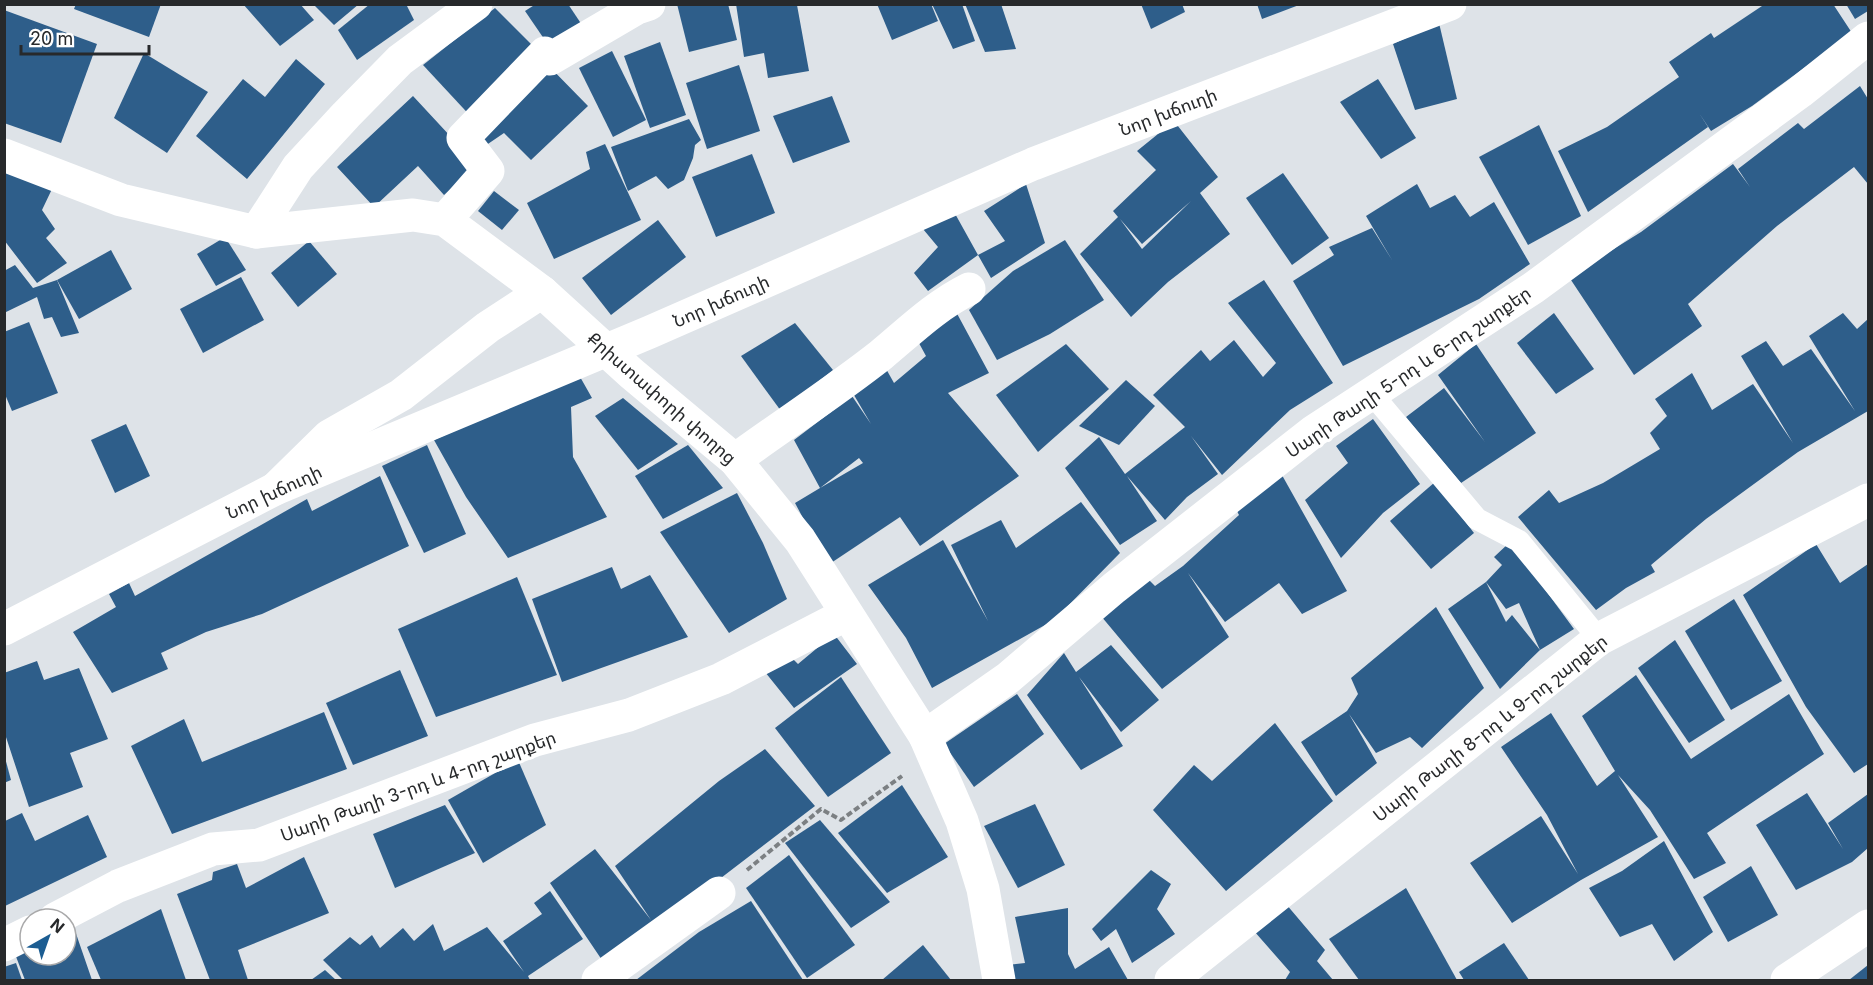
<svg xmlns="http://www.w3.org/2000/svg" width="1873" height="985" viewBox="0 0 1873 985" font-family="Inter,'Noto Sans Armenian',sans-serif">
  <style>
    .building { fill: #2e5e8a; fill-rule: evenodd }
    .lines { fill: none; stroke-linecap: round; stroke-linejoin: round }
    .path { stroke: #7c8083; stroke-width: 4; stroke-dasharray: 6 3; stroke-linecap: butt }
    .service { stroke: #fff; stroke-width: 22 }
    .minor { stroke: #fff; stroke-width: 33 }
    .secondary { stroke: #fff; stroke-width: 33 }
    .labels { text-anchor: middle; dominant-baseline: central; stroke-width: 6; stroke-linejoin: round; paint-order: stroke }
    .street-label { font-size: 18px; fill: #27292b; stroke: #fff }
  </style>
  <rect width="100%" height="100%" fill="#dee3e8"/>
  <g class="building">
    <polygon points="76,4 161,4 149,37 74,9"/>
    <polygon points="243,4 300,4 314,20 280,46"/>
    <polygon points="313,4 359,4 334,25"/>
    <polygon points="370,4 406,4 414,20 357,60 338,30"/>
    <polygon points="536,4 568,4 586,31 553,52 525,11"/>
    <polygon points="677,4 728,4 737,40 689,52"/>
    <polygon points="736,4 797,5 809,71 768,78 764,53 744,57"/>
    <polygon points="877,4 931,4 938,21 892,40"/>
    <polygon points="932,4 962,4 975,41 953,49"/>
    <polygon points="965,4 1001,4 1016,49 985,52"/>
    <polygon points="1141,4 1182,4 1185,12 1151,29"/>
    <polygon points="1257,4 1299,4 1299,5 1262,19"/>
    <polygon points="1765,4 1833,4 1852,33 1752,106 1711,131 1699,113 1708,127 1588,212 1558,151 1607,127 1679,77 1669,62 1711,33 1714,38"/>
    <polygon points="1846,4 1868,4 1868,11 1855,19"/>
    <polygon points="495,8 540,53 476,122 423,65"/>
    <polygon points="4,10 97,44 61,143 4,123"/>
    <polygon points="1439,23 1457,99 1415,110 1393,44"/>
    <polygon points="660,42 686,115 650,128 624,56"/>
    <polygon points="612,51 646,120 613,137 579,68"/>
    <polygon points="144,53 208,92 167,153 114,118"/>
    <polygon points="296,59 325,84 247,179 196,136 243,79 265,97"/>
    <polygon points="542,59 588,106 531,160 504,133 482,148 468,136"/>
    <polygon points="739,65 760,131 707,149 686,83"/>
    <polygon points="1378,79 1416,138 1381,159 1340,102"/>
    <polygon points="1860,86 1868,99 1868,184 1854,167 1777,226 1688,304 1702,326 1634,375 1569,277 1641,232 1733,164 1750,187 1738,169 1798,123 1804,129"/>
    <polygon points="413,96 477,165 444,195 418,166 374,207 337,167"/>
    <polygon points="832,96 850,142 793,163 773,116"/>
    <polygon points="689,119 701,140 695,145 693,158 684,180 668,189 656,176 628,191 611,147"/>
    <path d="M1174 121 1218 177 1200 193 1230 234 1168 282 1131 317 1080 254 1118 217 1113 211 1156 170 1137 151ZM1191 201 1142 249 1120 219 1142 244Z"/>
    <polygon points="1539,125 1581,216 1528,245 1479,157"/>
    <polygon points="605,144 641,220 554,259 527,203 590,169 586,152"/>
    <polygon points="752,154 775,213 716,237 692,177"/>
    <polygon points="4,171 52,189 42,210 55,229 46,238 67,263 37,283 4,240"/>
    <polygon points="1283,173 1329,238 1292,265 1246,198"/>
    <polygon points="1026,184 1045,243 991,278 978,255 1005,241 984,211"/>
    <polygon points="1417,184 1430,208 1455,195 1470,217 1494,202 1530,264 1479,299 1343,366 1293,281 1334,255 1329,247 1372,228 1392,260 1366,216"/>
    <polygon points="494,191 519,210 502,230 478,211"/>
    <polygon points="953,210 978,255 928,291 914,273 938,247 923,229"/>
    <polygon points="658,220 686,257 611,315 582,278"/>
    <polygon points="225,237 246,270 216,286 197,254"/>
    <polygon points="1065,240 1104,300 1050,334 997,360 969,310 1013,271"/>
    <polygon points="309,241 337,274 298,307 271,273"/>
    <polygon points="111,250 132,289 79,319 57,280"/>
    <polygon points="15,265 33,288 57,280 79,333 61,337 52,317 44,319 37,297 4,313 4,271"/>
    <polygon points="241,277 264,320 203,353 180,309"/>
    <polygon points="1264,280 1333,383 1290,410 1222,475 1191,436 1218,474 1187,497 1165,520 1127,476 1157,521 1120,545 1065,468 1099,437 1125,474 1185,427 1153,395 1201,350 1210,361 1234,340 1263,377 1276,363 1228,303"/>
    <path d="M954 308 989 373 948 393 1019 476 920 546 900 517 828 565 795 503 820 488 794 440 852 396 871 424 851 390 885 367 894 383 926 356 914 334ZM859 458 863 463 820 488Z"/>
    <polygon points="1554,313 1594,369 1556,394 1517,343"/>
    <polygon points="1843,313 1857,329 1868,319 1868,411 1798,452 1706,519 1651,565 1655,572 1626,588 1596,610 1518,517 1549,490 1559,503 1603,483 1660,449 1650,433 1667,416 1655,399 1692,373 1712,410 1753,384 1793,443 1741,356 1766,341 1783,366 1811,349 1855,411 1809,336"/>
    <polygon points="29,322 58,393 12,411 4,392 4,332"/>
    <polygon points="795,323 833,370 781,411 741,356"/>
    <polygon points="1066,344 1109,389 1038,452 996,395"/>
    <polygon points="1476,344 1536,433 1461,483 1406,417 1444,388 1485,442 1438,375"/>
    <polygon points="579,375 592,398 571,407 573,457 607,517 508,558 466,497 434,440"/>
    <polygon points="1126,380 1155,406 1119,445 1079,426"/>
    <polygon points="623,398 678,444 638,470 595,416"/>
    <polygon points="1373,419 1420,484 1383,513 1341,558 1305,500 1348,463 1336,446"/>
    <polygon points="126,424 150,476 115,493 91,440"/>
    <polygon points="427,445 466,534 424,553 382,466"/>
    <polygon points="688,445 723,488 663,519 635,476"/>
    <polygon points="1278,468 1347,591 1302,614 1279,583 1225,622 1188,573 1229,637 1162,689 1101,616 1147,578 1155,586 1183,566 1239,515 1233,503"/>
    <polygon points="380,476 409,546 262,614 206,632 161,653 168,669 112,693 73,632 116,607 109,594 129,583 135,596 307,499 312,511"/>
    <polygon points="1435,482 1474,533 1431,569 1390,521"/>
    <polygon points="737,493 763,543 787,599 729,633 660,532"/>
    <polygon points="1081,502 1120,553 1054,620 932,688 906,638 868,585 943,540 988,621 951,545 1001,520 1016,548"/>
    <polygon points="1510,542 1574,629 1540,650 1500,689 1448,609 1486,582 1506,622 1512,615 1540,650 1519,603 1506,609 1486,582 1502,565 1494,557"/>
    <polygon points="1816,544 1840,583 1868,564 1868,764 1854,773 1806,707 1743,595"/>
    <polygon points="612,567 621,589 650,575 688,637 562,682 532,599"/>
    <polygon points="517,577 557,675 436,717 398,629"/>
    <polygon points="1734,599 1782,681 1731,710 1685,631"/>
    <polygon points="1436,607 1484,688 1422,748 1410,737 1376,753 1349,714 1377,763 1336,796 1301,742 1347,711 1358,694 1351,678"/>
    <polygon points="834,634 857,664 794,708 765,672 788,654 798,664"/>
    <polygon points="1675,640 1725,720 1689,743 1638,668"/>
    <polygon points="1111,645 1159,700 1121,732 1079,677 1123,746 1081,770 1027,695 1064,653 1076,672"/>
    <polygon points="37,661 44,680 79,668 108,739 70,753 83,787 29,807 4,731 4,673"/>
    <polygon points="400,670 428,736 353,765 326,703"/>
    <polygon points="1636,675 1691,759 1789,694 1824,754 1707,833 1726,863 1694,879 1650,810 1618,775 1658,837 1581,880 1512,923 1470,863 1541,816 1578,874 1547,815 1501,747 1551,713 1597,786 1615,771 1582,716"/>
    <polygon points="841,677 891,753 828,797 775,728"/>
    <polygon points="1017,694 1044,734 974,787 944,744"/>
    <polygon points="324,712 347,769 172,834 131,746 184,719 202,762"/>
    <polygon points="1275,723 1333,801 1226,891 1153,810 1194,765 1212,781"/>
    <polygon points="765,749 815,806 606,966 550,883 595,849 651,920 615,866 719,781"/>
    <polygon points="4,754 11,780 4,783"/>
    <polygon points="518,760 546,825 483,863 448,800"/>
    <polygon points="902,785 948,857 887,893 838,833"/>
    <polygon points="1807,793 1843,849 1828,823 1868,794 1868,848 1852,862 1796,890 1756,825"/>
    <polygon points="1035,804 1065,865 1018,888 984,826"/>
    <polygon points="445,805 475,853 395,888 373,834"/>
    <polygon points="22,813 35,841 88,815 107,857 5,906 5,821"/>
    <polygon points="820,820 890,902 851,928 785,843"/>
    <polygon points="1664,841 1713,932 1674,961 1652,924 1620,937 1589,888 1622,871"/>
    <polygon points="789,855 855,945 807,978 746,888"/>
    <polygon points="304,857 329,913 238,950 248,980 210,980 177,894 212,880 213,872 237,864 246,888"/>
    <polygon points="1751,866 1778,915 1728,942 1703,897"/>
    <polygon points="1151,870 1171,884 1157,909 1175,934 1132,963 1116,929 1101,941 1092,929"/>
    <polygon points="1406,888 1457,980 1359,980 1329,939"/>
    <polygon points="550,891 583,939 528,976 530,980 343,980 323,960 350,937 360,945 372,935 380,948 403,928 414,941 433,924 444,951 487,927 524,972 503,941 542,914 534,903"/>
    <polygon points="751,901 803,980 636,980 699,932"/>
    <polygon points="1286,904 1325,950 1317,961 1333,980 1285,980 1290,972 1254,931"/>
    <polygon points="1068,908 1068,954 1075,969 1109,947 1128,980 1009,980 1008,965 1025,963 1015,917"/>
    <polygon points="161,909 186,980 101,980 87,947"/>
    <polygon points="72,922 92,980 25,980 15,954 30,946 30,955 66,955 66,925"/>
    <polygon points="1504,943 1529,980 1464,980 1459,972"/>
    <polygon points="923,945 951,980 882,980"/>
    <polygon points="16,963 22,980 4,980 4,967"/>
    <polygon points="1868,965 1868,980 1849,980"/>
    <polygon points="325,970 336,980 311,980"/>
  </g>
  <g class="lines">
    <polyline class="path" points="747,870 821,809 841,820 902,776"/>
    <polyline class="service" points="1372,394 1477,519 1519,541 1599,639"/>
    <g class="minor">
      <polyline points="4,155 121,200 256,232 413,215 445,220 542,292 631,373 735,460 800,540 925,736 962,821 983,889 999,980"/>
      <polyline points="445,220 488,171 463,138 545,53 550,59 637,8 649,4"/>
      <polyline points="256,232 298,167 346,115 400,60 476,4"/>
      <path d="M735 460C783 425 834 392 881 355 910 331 935 306 969 289"/>
      <polyline points="275,489 329,436 401,395 488,327 542,292"/>
      <polyline points="925,736 1008,678 1114,588 1314,431 1533,288 1800,92 1868,38"/>
      <polyline points="55,919 118,886 213,849 259,845 535,740 629,715 721,679 845,615"/>
      <polyline points="4,945 30,932"/>
      <polyline points="598,980 719,893"/>
      <polyline points="1171,980 1599,639 1868,500"/>
      <polyline points="1787,980 1868,926"/>
    </g>
    <polyline class="secondary" points="4,629 275,489 650,332 1033,164 1450,4"/>
  </g>
  <g class="labels">
    <g class="street-label">
      <text transform="translate(1168 112) rotate(-21)">Նոր խճուղի</text>
      <text transform="translate(721 301) rotate(-24)">Նոր խճուղի</text>
      <text transform="translate(1408 372) rotate(-34)">Սարի Թաղի 5-րդ և 6-րդ շարքեր</text>
      <text transform="translate(662 398) rotate(41)">Քրիստափորի փողոց</text>
      <text transform="translate(274 492) rotate(-25)">Նոր խճուղի</text>
      <text transform="translate(1490 728) rotate(-38)">Սարի Թաղի 8-րդ և 9-րդ շարքեր</text>
      <text transform="translate(418 786) rotate(-20)">Սարի Թաղի 3-րդ և 4-րդ շարքեր</text>
    </g>
  </g>
  <rect width="1873" height="985" fill="none" stroke="#27292b" stroke-width="12"/>
  <g transform="translate(48 937) rotate(40)"><circle r="28" fill="#ffffff" stroke="#a9a9aa" stroke-width="1.5"/>
  <path d="M0-4.5L10 22L0 15L-10 22Z" fill="#1c5d92"/>
  <text y="-9" font-size="16" font-weight="bold" text-anchor="middle" fill="#27292b">N</text>
  </g>
  <path d="M21 45v9h128v-9" fill="none" stroke="#27292b" stroke-width="3"/>
  <text x="30" y="45" font-size="18" fill="#27292b" stroke="#ffffff" stroke-width="4.5" paint-order="stroke">20 m</text>
</svg>
